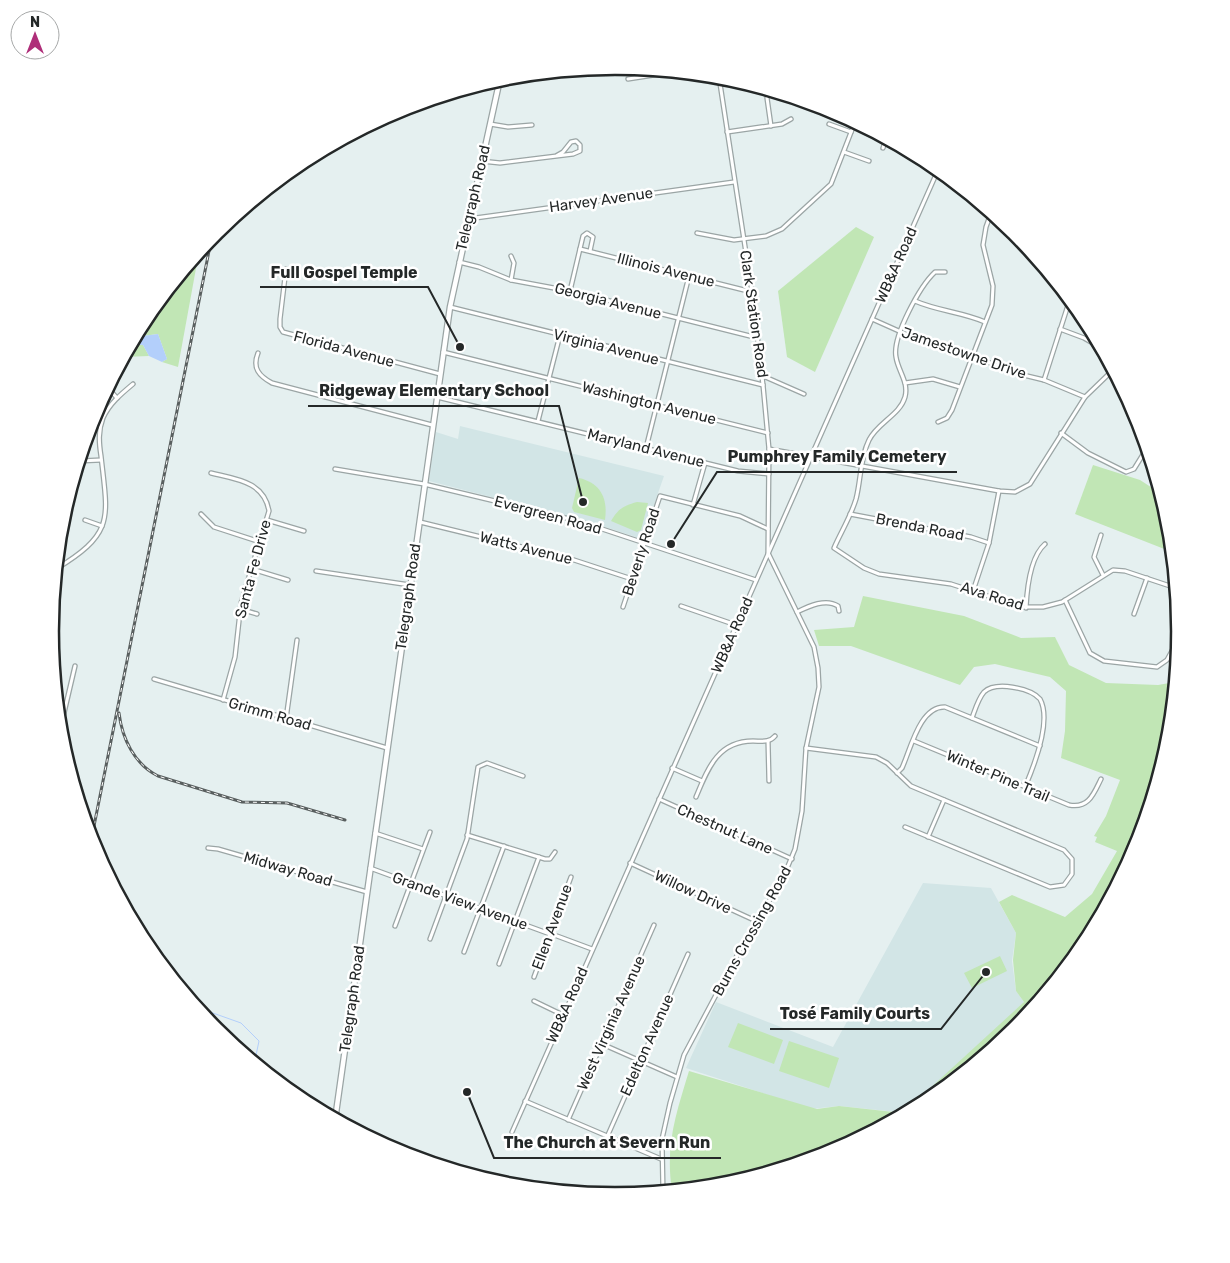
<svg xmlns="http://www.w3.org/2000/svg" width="1230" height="1263" viewBox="0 0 1230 1263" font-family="Rubik,sans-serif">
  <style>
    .built { fill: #d2e5e6 }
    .green { fill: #c1e6b5 }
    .water { fill: #b3cffb }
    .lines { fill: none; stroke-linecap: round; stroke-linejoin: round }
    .stream { stroke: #b3cffb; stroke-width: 1 }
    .minor-casing { stroke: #9ba5a5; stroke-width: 5.5 }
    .major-casing { stroke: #9ba5a5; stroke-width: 7 }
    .minor { stroke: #fff; stroke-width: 3 }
    .major { stroke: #fff; stroke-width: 4.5 }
    .rail-casing { stroke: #595f5f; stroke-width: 3 }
    .rail { stroke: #fff; stroke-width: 1; stroke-dasharray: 4; stroke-linecap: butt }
    .labels { text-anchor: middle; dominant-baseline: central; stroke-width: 5; stroke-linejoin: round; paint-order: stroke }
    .street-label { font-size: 15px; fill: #242828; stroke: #fff }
    .rim { fill: none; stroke: #242828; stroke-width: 2.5 }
    .leader { fill: none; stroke: #242828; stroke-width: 2 }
    .callout-dot { fill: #242828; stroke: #fff; stroke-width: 2 }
    .callout-label { font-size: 16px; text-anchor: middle; font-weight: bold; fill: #242828; stroke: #fff; stroke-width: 5; stroke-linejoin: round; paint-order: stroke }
  </style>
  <rect width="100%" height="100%" fill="#e5f0f0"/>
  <g class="built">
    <polygon points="460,426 664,476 642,539 593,523 429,481 436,432 458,439"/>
    <polygon points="923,883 991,888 1016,933 1012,961 1016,991 1024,1002 943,1082 907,1113 839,1106 811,1109 686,1068 716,1002 833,1047"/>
  </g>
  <g class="green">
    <polygon points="856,227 874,237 815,372 787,357 778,291"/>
    <polygon points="199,252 178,367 162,362 167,359 158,334 135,337 145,317"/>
    <polygon points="131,344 143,345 149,356 124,357"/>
    <polygon points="1093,465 1140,480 1160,493 1169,522 1172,552 1075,514"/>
    <path d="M579 478C601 483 608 499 605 520L574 512 572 508Z"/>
    <path d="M637 502 648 503 641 530 637 532 611 521C618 509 623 506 637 502Z"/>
    <path d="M863 596 964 616 1021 638 1055 637 1069 665 1106 683 1158 685 1175 682 1169 742 1137 848 1085 946 1014 1031 929 1101 831 1154 725 1186 672 1191C665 1145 676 1114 689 1071L817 1109 839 1106 903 1113 1024 1002 1016 991 1013 960 1016 933 999 902 1012 895 1065 917 1092 894 1117 851 1095 842 1097 837 1094 836 1106 816 1120 780 1061 758 1065 731 1066 691 1050 677 995 664 974 667 960 685 851 646H819L814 630 854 627Z"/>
    <polygon points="1000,956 1007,971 972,988 964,973"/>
    <polygon points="738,1023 783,1040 774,1064 728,1047"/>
    <polygon points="789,1041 839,1058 829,1088 779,1071"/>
  </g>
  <polygon class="water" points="158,334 167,359 162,362 149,356 143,345 131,344 135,337"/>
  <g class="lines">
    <g class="stream">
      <polyline points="196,1007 241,1023 259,1041 255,1060 260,1068"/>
      <path d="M362 1134C372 1135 384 1139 388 1148"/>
    </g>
    <defs>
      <g id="minor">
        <polyline points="628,79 673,72"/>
        <polyline points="767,98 771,126"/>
        <polyline points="490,124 508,127 532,125"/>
        <polyline points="829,124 851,132"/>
        <polyline points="727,132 782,124 791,119"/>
        <polyline points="883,148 886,139"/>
        <polyline points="844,152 869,161"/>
        <polyline points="917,157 917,156"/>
        <polyline points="481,161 500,163 573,154 580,151 580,145 576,141 571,142 563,152 556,156"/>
        <polyline points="468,219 734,182"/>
        <polyline points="697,233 734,240 766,236 782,229 831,184 855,122"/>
        <polyline points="1019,240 1020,238"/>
        <polyline points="580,249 752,292"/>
        <polyline points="511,256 514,263 511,280"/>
        <polyline points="459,262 479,267 511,280 570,291 758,338"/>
        <polyline points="286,269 280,319 280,327 283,332 440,374"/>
        <path d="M945 272H935C920 286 892 337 896 357 898 371 909 382 905 397 900 415 877 423 869 440 860 458 861 480 856 499 851 516 841 532 834 548L864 568 879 574 951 584 1022 607H1043L1062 602 1113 570 1125 571 1176 588"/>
        <polyline points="570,291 583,236 587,233 593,237 590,251"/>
        <path d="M915 301C938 311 962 312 985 322"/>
        <polyline points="450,307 763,385"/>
        <polyline points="872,319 919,340 953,347 1011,372 1044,380 1085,397"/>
        <polyline points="1060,329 1084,338 1098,346"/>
        <polyline points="443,352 768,433"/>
        <path d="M258 353C252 368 259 376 272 383L432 425"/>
        <polyline points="763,376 804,394"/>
        <polyline points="1044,380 1070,299"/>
        <polyline points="905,383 933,379 960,387"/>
        <polyline points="108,388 117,398"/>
        <polyline points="437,397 738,471 769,474"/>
        <polyline points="538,421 560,335"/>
        <polyline points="938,422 947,418 952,410 992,305 993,286 983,245 986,227 991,213"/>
        <polyline points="1061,433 1088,453 1126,472 1134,469 1147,448"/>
        <polyline points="646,448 689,276"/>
        <polyline points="769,449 999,491 1015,492 1030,484 1085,397 1113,370"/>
        <polyline points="79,461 101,460"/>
        <polyline points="335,469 424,484 578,521 756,580"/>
        <path d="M211 473C235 479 264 481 269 511L241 603 235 657 223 700"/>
        <polyline points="693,505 705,463"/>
        <polyline points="201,514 214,527 260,542"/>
        <polyline points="850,514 971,537 989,543"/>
        <polyline points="85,520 102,526"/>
        <polyline points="267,520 304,531"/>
        <polyline points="420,522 571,559 632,579"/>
        <polyline points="1101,535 1094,557 1103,575"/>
        <path d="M56 569C115 533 108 519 101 456 99 443 98 431 103 418 109 404 121 394 133 384"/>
        <polyline points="252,569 288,580"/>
        <polyline points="316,571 410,585"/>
        <polyline points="973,591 989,543 999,491"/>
        <polyline points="1065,600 1090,653 1104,661 1157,667 1167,660 1179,638"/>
        <polyline points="681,606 736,625"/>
        <polyline points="623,607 660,496 740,516 768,529"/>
        <path d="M1026 608C1027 588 1030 557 1045 544"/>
        <polyline points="240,609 257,614"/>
        <path d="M797 612C809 606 826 598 838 606L839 611"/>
        <polyline points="1134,614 1147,578"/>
        <polyline points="154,679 387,748"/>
        <path d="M972 718C975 710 978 699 984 692 996 681 1030 688 1040 699 1052 721 1034 766 1025 787"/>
        <polyline points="286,719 297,640"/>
        <polyline points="60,730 75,666"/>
        <polyline points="768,741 769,781"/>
        <path d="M914 741 1069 805C1089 809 1094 793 1101 779"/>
        <polyline points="806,748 876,757 887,763 911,786 1064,850 1072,859 1072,874 1064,885 1050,887 905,827"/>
        <polyline points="672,768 702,781"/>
        <path d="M897 773 902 768C911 748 920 706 945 707L1040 746"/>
        <path d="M696 797C708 768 718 741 753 741 762 741 769 743 775 736"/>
        <polyline points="659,799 792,859"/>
        <polyline points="375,833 423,849"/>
        <polyline points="467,835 545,859 550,859 555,852"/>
        <polyline points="928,837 944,800"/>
        <polyline points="208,848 218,849 367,892"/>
        <polyline points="630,863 756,921"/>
        <polyline points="370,868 550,934"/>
        <polyline points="395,926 430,832"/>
        <polyline points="557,936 592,949"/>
        <polyline points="430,939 467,839 478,767 487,763 523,776"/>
        <polyline points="464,952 504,846"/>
        <polyline points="499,964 539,857"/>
        <polyline points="534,977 571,877"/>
        <polyline points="534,1001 563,1015"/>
        <polyline points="602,1044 677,1077"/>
        <polyline points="525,1101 661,1159"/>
        <polyline points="568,1120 654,925"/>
        <polyline points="512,1132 938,170"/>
        <polyline points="607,1137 688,954"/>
        <polyline points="522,1187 529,1186 541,1189"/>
        <polyline points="663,1192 662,1139 670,1103 684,1055 741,948 783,878 795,849 802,811 806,748 819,687 818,668 814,647 768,553 769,449 763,385 752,292 719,77"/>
      </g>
      <polyline id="major" points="335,1120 450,307 500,79"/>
    </defs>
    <use href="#minor" class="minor-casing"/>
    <use href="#major" class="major-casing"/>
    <use href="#minor" class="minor"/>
    <use href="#major" class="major"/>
    <defs>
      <g id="rail">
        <path d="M119 713C122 738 134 764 158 776L242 802 287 803 345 820"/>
        <polyline points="91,841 212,236"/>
      </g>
    </defs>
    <use href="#rail" class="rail-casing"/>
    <use href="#rail" class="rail"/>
  </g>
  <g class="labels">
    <g class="street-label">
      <text transform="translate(473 198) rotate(-77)">Telegraph Road</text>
      <text transform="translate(601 200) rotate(-8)">Harvey Avenue</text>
      <text transform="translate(896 265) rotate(-66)">WB&amp;A Road</text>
      <text transform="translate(666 270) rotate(14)">Illinois Avenue</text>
      <text transform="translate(608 301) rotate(14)">Georgia Avenue</text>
      <text transform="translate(754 314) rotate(82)">Clark Station Road</text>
      <text transform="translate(606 347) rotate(14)">Virginia Avenue</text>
      <text transform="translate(344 349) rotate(15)">Florida Avenue</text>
      <text transform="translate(964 353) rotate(19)">Jamestowne Drive</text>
      <text transform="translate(649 403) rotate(14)">Washington Avenue</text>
      <text transform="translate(646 448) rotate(14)">Maryland Avenue</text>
      <text transform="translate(548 515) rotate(15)">Evergreen Road</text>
      <text transform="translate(920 527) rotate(11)">Brenda Road</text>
      <text transform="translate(526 548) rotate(14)">Watts Avenue</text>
      <text transform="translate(641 552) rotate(-72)">Beverly Road</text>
      <text transform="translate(253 569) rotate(-75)">Santa Fe Drive</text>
      <text transform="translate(992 596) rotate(17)">Ava Road</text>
      <text transform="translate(408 597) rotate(-82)">Telegraph Road</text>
      <text transform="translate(732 635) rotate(-66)">WB&amp;A Road</text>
      <text transform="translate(270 714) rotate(16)">Grimm Road</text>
      <text transform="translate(998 776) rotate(23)">Winter Pine Trail</text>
      <text transform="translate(725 829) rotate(24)">Chestnut Lane</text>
      <text transform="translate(288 869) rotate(16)">Midway Road</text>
      <text transform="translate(693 892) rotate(25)">Willow Drive</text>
      <text transform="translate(460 901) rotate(20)">Grande View Avenue</text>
      <text transform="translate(552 927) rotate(-70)">Ellen Avenue</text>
      <text transform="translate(752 931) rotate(-61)">Burns Crossing Road</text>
      <text transform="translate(352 999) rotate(-82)">Telegraph Road</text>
      <text transform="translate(567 1005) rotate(-66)">WB&amp;A Road</text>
      <text transform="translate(611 1023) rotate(-66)">West Virginia Avenue</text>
      <text transform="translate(647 1045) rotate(-66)">Edelton Avenue</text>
    </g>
  </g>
  <path d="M0 0H1230V1263H0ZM59 631a556 556 0 1 1 1112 0a556 556 0 1 1-1112 0Z" fill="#fff" fill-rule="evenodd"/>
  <path class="rim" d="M59 631a556 556 0 1 1 1112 0a556 556 0 1 1-1112 0Z"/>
  <path class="leader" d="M460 347L428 287H260M583 502L559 406H308M671 544L717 472H957M986 972L941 1029H770M467 1092L494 1158H721"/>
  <g class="callout-dot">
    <circle cx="460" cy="347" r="5"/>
    <circle cx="583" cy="502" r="5"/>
    <circle cx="671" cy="544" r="5"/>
    <circle cx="986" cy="972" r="5"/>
    <circle cx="467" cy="1092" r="5"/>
  </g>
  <g class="callout-label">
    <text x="344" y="278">Full Gospel Temple</text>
    <text x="434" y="396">Ridgeway Elementary School</text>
    <text x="837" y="462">Pumphrey Family Cemetery</text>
    <text x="855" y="1019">Tosé Family Courts</text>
    <text x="607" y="1148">The Church at Severn Run</text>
  </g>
  <g transform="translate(35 35)"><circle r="24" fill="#ffffff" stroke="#a7a9a9"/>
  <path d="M0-4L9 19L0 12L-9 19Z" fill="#af2e79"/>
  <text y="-8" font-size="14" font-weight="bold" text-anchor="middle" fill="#242828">N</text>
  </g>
</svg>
